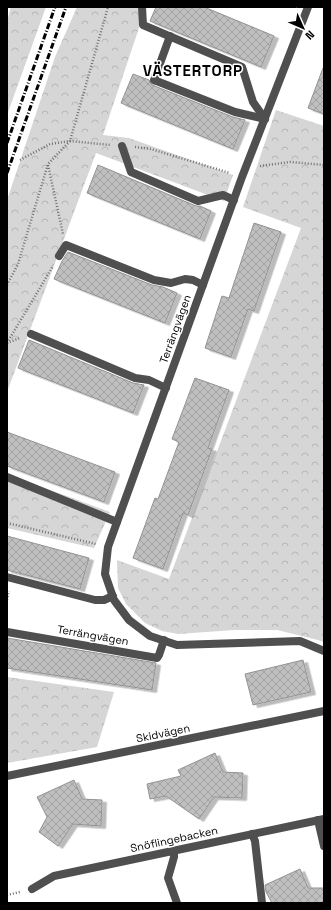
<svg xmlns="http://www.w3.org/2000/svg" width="331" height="910" viewBox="0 0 331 910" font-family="'Space Grotesk',sans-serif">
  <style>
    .forest { fill: url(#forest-crowns) }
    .building { fill: url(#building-cross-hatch); stroke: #939393; filter: url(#shadow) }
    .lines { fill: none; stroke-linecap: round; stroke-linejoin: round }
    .path { stroke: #717171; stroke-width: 2.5; stroke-dasharray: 1 2; stroke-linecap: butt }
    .lane { stroke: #4f4f4f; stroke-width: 8 }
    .street { stroke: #4f4f4f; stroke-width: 8 }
    .rail { stroke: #000; stroke-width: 3; stroke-dasharray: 6 2 1 2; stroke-linecap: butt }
    .labels { text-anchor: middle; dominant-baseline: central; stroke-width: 3; stroke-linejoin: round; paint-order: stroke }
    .street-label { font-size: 11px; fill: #000; stroke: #fff }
    .district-label { font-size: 15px; font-weight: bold; letter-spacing: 1px; fill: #000; stroke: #fff }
  </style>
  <defs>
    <pattern id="forest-crowns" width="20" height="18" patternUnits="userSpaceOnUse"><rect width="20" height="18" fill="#d6d6d6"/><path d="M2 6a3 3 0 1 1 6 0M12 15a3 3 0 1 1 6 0" fill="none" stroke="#b6b6b6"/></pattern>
    <pattern id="building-cross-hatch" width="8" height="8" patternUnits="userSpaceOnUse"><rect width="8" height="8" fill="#bfbfbf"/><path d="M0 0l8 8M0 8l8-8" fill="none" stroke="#a2a2a2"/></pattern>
    <filter id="shadow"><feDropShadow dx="4.5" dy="2.5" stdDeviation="0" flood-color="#0004"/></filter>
  </defs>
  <rect width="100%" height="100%" fill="#fff"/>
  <g class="forest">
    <polygon points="11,7 46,7 7,115 7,21"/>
    <polygon points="77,7 146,7 103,135 129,138 233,175 224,201 96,153 7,392 7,200 55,57"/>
    <polygon points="276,110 324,126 324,642 318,640 277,630 234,630 178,634 162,631 145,623 126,604 118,588 117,560 169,579 301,228 243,207"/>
    <polygon points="7,474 110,512 94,548 7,528"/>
    <polygon points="7,677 114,692 97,747 7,763"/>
  </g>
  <g class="building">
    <polygon points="156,7 204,7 274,36 261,67 150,21"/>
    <polygon points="323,68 324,69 324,114 308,108"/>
    <polygon points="133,74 149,80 150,83 152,85 233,117 245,120 233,149 121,103"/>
    <polygon points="98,165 196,206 200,206 211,211 200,239 87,193"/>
    <polygon points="254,223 281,232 254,311 248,309 231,357 205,348 222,296 229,298"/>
    <polygon points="68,252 152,285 163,287 177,293 165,323 54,279 62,261"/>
    <polygon points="29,340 133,383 144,385 133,413 18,368"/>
    <polygon points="195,378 229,390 208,448 212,449 188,515 183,513 163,569 133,558 155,498 158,499 179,442 172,439"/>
    <polygon points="7,432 115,472 104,502 7,466"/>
    <polygon points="7,536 89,558 80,589 7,570"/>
    <polygon points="7,638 156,663 152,690 7,668"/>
    <polygon points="303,660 311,692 253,705 245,674"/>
    <polygon points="215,753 223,772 243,773 242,798 214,797 199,819 166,796 150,799 147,784 181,776 178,770"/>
    <polygon points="74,780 82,799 102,800 101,826 73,824 58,846 39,832 47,817 37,797"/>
    <polygon points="300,869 308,888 324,888 324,903 272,903 266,892 265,885"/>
  </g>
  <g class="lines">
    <g class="path">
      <polyline points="135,147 151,149 230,173"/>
      <polyline points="20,160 50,144 70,141 110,145"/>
      <polyline points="48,165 63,234"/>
      <polyline points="260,166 290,162 324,165"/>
      <polyline points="7,285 18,264 48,164 70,141 108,7"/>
      <polyline points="7,343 53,266"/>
      <polyline points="7,343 20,338"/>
      <polyline points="7,523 96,544"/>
      <polyline points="7,600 9,591"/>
      <polyline points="7,895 20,892"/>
    </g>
    <g class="lane">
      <polyline points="142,7 143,25 242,67 253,102 265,119"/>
      <polyline points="170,36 154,80 235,112 265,119"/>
      <polyline points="122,146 131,172 198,201 223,195 234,200"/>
      <polyline points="59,256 66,245 154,280 171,283 185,279 193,280 203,285"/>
      <polyline points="31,334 135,378 149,380 166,388"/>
      <polyline points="7,477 117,522"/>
      <polyline points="7,577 95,600 104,600 113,596"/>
      <polyline points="7,632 157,658 159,655 164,640"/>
      <polyline points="318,820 324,846"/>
      <polyline points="252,834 255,841 262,903"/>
      <polyline points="174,851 174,857 168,878 177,903"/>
    </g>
    <g class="street">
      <polyline points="308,7 242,177 108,547 105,574 114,600 129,620 150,636 177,645 300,641 324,651"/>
      <polyline points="7,776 324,711"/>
      <polyline points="32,889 54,876 324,819"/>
    </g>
    <g class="rail">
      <polyline points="7,143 55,7"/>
      <polyline points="7,173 66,7"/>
    </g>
  </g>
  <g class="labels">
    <g class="street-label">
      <text transform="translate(175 329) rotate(-70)">Terrängvägen</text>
      <text transform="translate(93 635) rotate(10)">Terrängvägen</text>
      <text transform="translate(163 733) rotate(-12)">Skidvägen</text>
      <text transform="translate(174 839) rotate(-12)">Snöflingebacken</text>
    </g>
    <g class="district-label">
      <text x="193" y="70">VÄSTERTORP</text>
    </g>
  </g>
  <rect width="331" height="910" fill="none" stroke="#000000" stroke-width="16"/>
  <g transform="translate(303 28) rotate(135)" stroke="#ffffff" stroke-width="3" paint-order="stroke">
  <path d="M0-3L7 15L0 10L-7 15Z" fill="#000000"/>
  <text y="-6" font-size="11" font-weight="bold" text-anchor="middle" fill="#000000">N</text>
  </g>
</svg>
